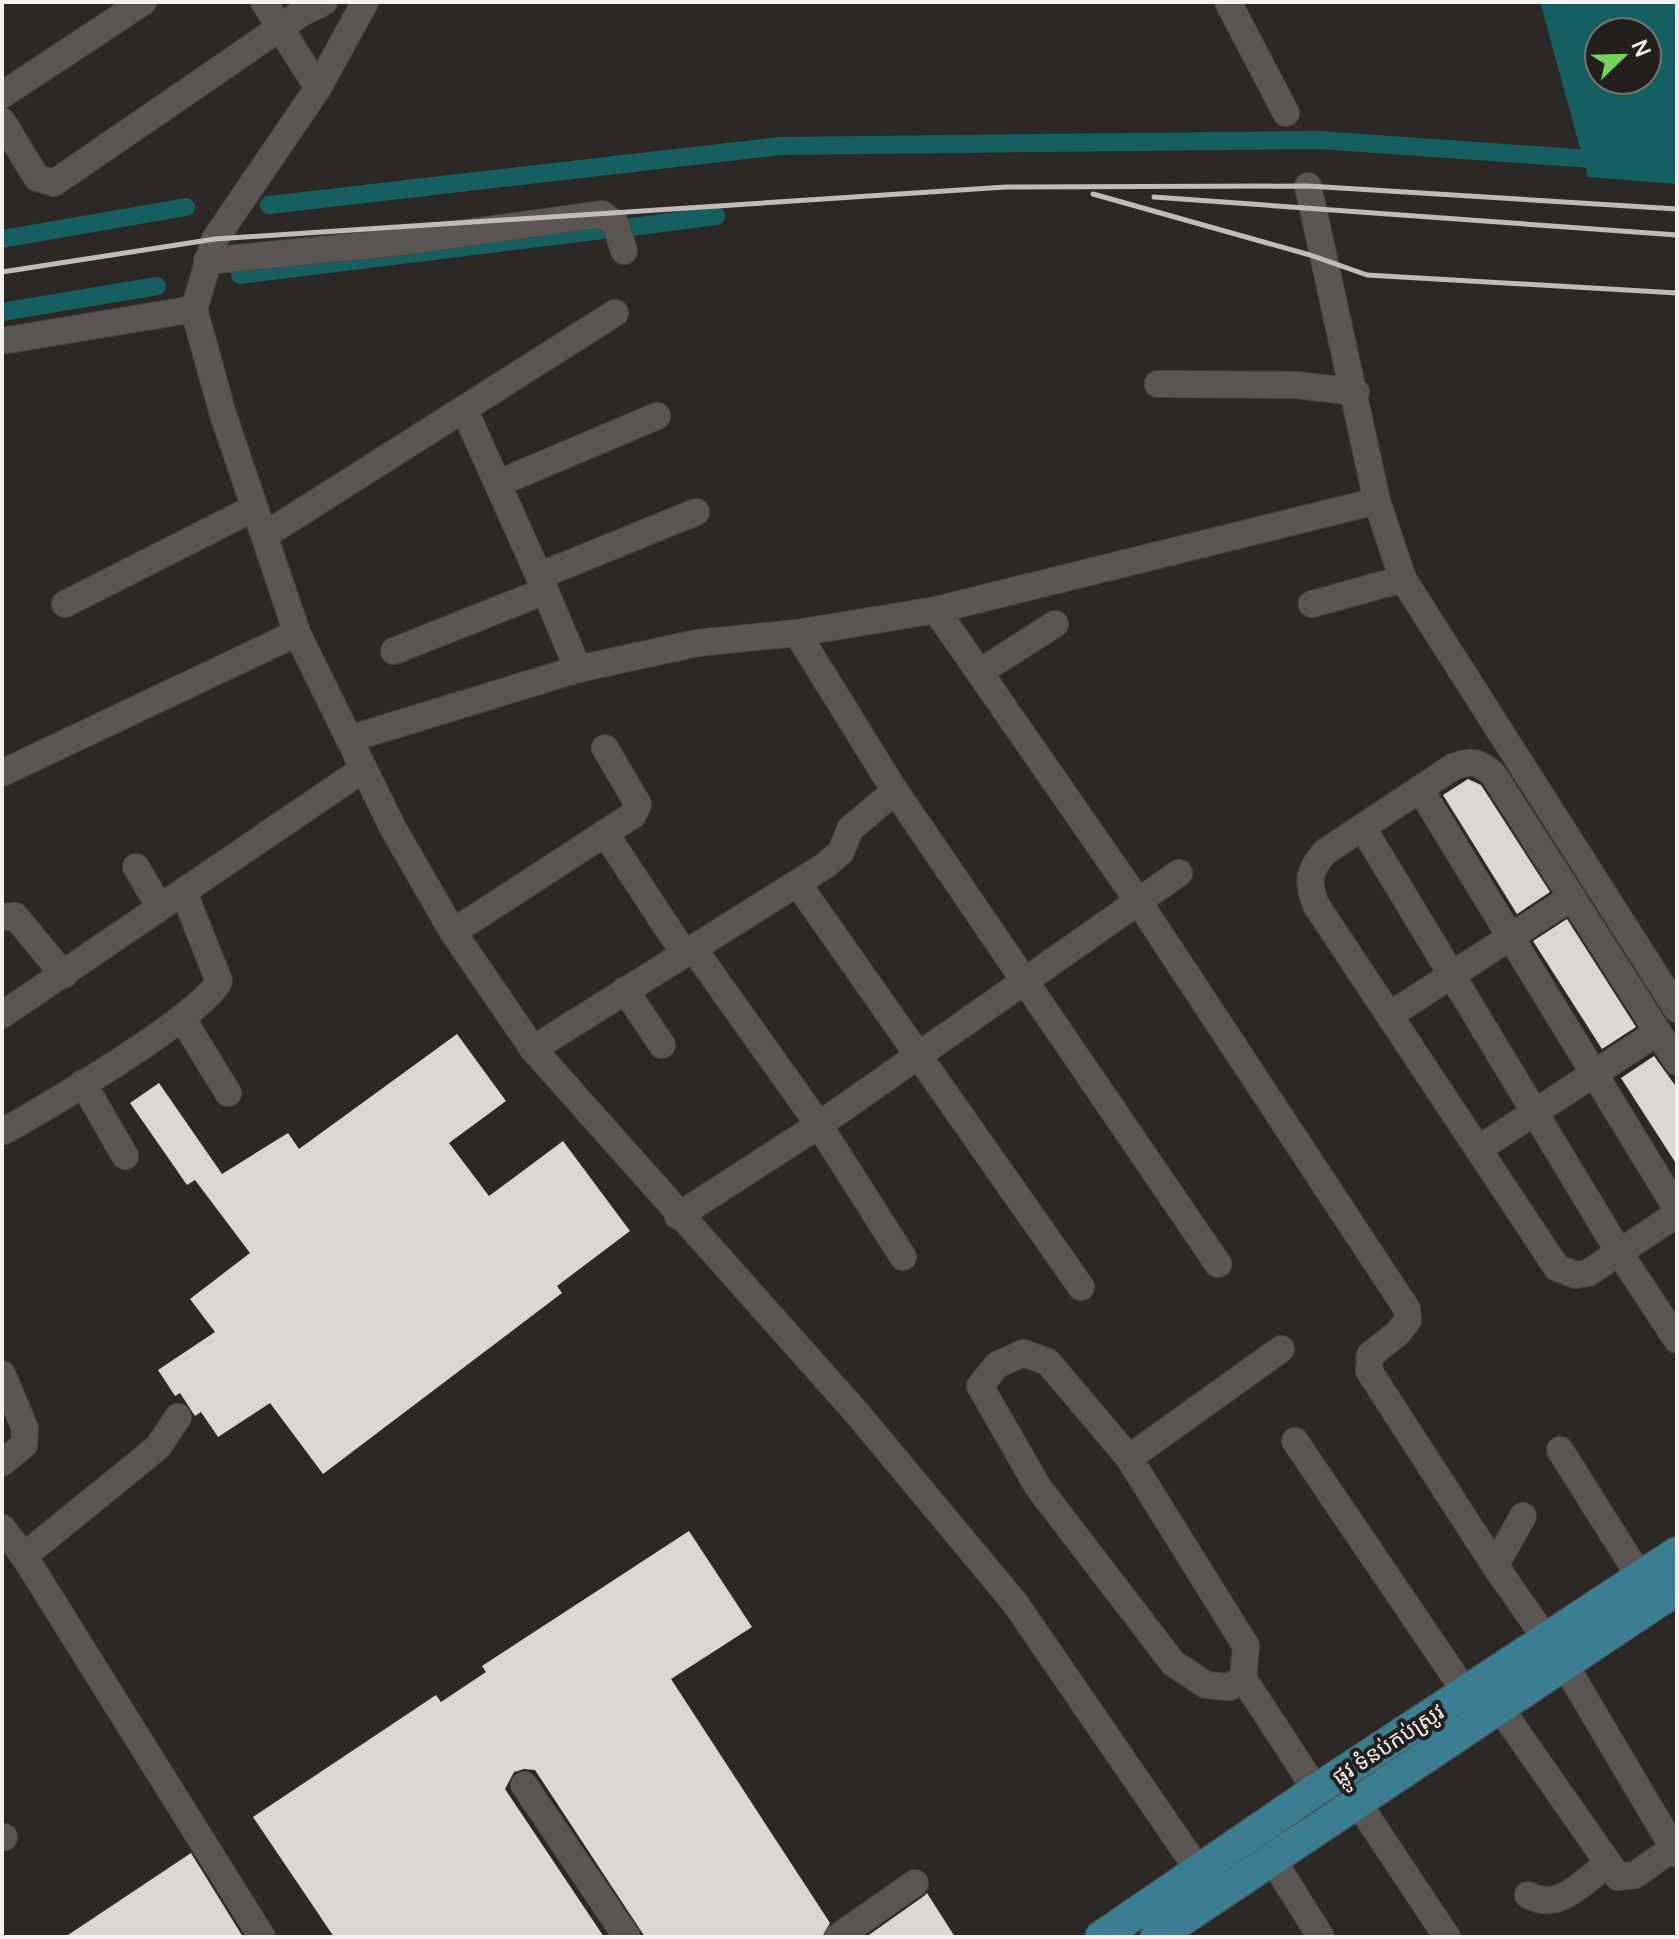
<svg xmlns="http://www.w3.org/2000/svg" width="1679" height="1939" viewBox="0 0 1679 1939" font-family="Manrope,'Noto Sans Khmer',sans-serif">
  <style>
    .water { fill: #155f61; fill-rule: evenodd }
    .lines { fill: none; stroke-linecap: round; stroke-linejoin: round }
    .canal { stroke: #155f61; stroke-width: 18 }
    .building { fill: #dbd6d3 }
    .minor-casing { stroke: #4a4745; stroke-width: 28 }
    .major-casing { stroke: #4a4745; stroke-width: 34 }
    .minor { stroke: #5a5654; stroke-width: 26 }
    .major { stroke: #3b7e92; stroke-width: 32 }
    .rail { stroke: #bfbcbb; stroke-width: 5 }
    .labels { text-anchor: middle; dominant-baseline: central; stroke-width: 8; stroke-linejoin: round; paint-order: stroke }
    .street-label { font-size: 22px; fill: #f4f1f0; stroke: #221f1d }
  </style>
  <rect width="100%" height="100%" fill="#2c2826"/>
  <path class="water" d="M1540 2H1677V184L1588 177ZM1599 32H1647V80H1599Z"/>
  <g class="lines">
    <g class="canal">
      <polyline points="269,205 780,146 1319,140 1606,160"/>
      <polyline points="632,227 716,216"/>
      <polyline points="2,239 186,207"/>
      <polyline points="240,275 603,230"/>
      <polyline points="2,312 157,286"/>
    </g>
  </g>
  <g class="building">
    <polygon points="1468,779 1481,785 1550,892 1517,914 1443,795"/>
    <polygon points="1567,919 1636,1027 1602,1049 1533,941"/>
    <polygon points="457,1034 506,1101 449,1143 489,1196 563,1141 630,1231 557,1286 562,1293 323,1474 270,1403 218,1437 201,1412 195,1416 180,1393 175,1396 158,1370 215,1332 190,1299 250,1253 195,1180 187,1185 130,1103 159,1083 222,1174 288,1133 299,1149"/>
    <polygon points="1654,1056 1677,1088 1677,1165 1621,1078"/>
    <polygon points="689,1531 752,1627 671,1679 830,1923 822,1937 645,1937 535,1770 524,1769 514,1772 505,1789 604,1937 334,1937 253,1817 436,1695 441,1702 486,1672 482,1666"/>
    <polygon points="191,1853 243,1937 65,1937"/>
    <polygon points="927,1893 955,1937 866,1937 924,1896"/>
  </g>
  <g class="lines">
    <defs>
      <g id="minor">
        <polyline points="264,2 318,88"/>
        <polyline points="365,2 318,88 215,239 194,309 222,411 297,633 394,830 453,932 533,1049 856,1412 1015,1603 1208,1884"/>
        <polyline points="1228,2 1286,113"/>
        <polyline points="2,95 143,2"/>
        <polyline points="2,121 37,178 54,183 300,14 324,2"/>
        <polyline points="1308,186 1377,501 1403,579 1677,1009"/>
        <polyline points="207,261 401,242 602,214 616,225 624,251"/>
        <polyline points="2,341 194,309"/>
        <polyline points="1158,384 1296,385 1356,392"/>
        <polyline points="464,409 539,576"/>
        <polyline points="499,483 657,416"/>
        <polyline points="265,535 615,313"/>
        <polyline points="65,604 254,508"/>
        <polyline points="1312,604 1403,579"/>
        <polyline points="936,610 1138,901 1407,1309 1408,1320 1398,1333 1370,1355 1369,1371 1495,1566 1547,1640"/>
        <polyline points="797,633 895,791 1218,1264"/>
        <polyline points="394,651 545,591"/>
        <polyline points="578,669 539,576 696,512"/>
        <polyline points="980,672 1055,624"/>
        <polyline points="349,739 578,669 697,643 797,633 936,610 1377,501"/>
        <polyline points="2,773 297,633"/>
        <polyline points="1420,789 1677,1209"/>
        <polyline points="1363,828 1619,1252 1677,1340"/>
        <polyline points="605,833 684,953"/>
        <polyline points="136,867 159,906"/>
        <polyline points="798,884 1081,1287"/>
        <polyline points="2,917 15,916 64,975"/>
        <polyline points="453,932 633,815 638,804 605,748"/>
        <polyline points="693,948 819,1125 903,1257"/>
        <polyline points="625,990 662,1045"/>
        <polyline points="2,1015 362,770"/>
        <polyline points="1390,1015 1572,897"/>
        <polyline points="182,1018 228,1093"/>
        <polyline points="533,1049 826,865 841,852 850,829 895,791"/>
        <path d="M1677 1062 1493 774C1478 761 1471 760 1453 767L1325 852C1308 871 1307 881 1316 905L1557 1268 1576 1275 1588 1273 1677 1214"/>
        <polyline points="83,1083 125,1156"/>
        <path d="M2 1132C41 1111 205 1014 219 981L184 893"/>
        <polyline points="1480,1148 1658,1032"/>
        <polyline points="678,1216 819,1125 1179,873"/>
        <polyline points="2,1374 25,1428 24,1445 2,1463"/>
        <polyline points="1295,1441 1466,1693"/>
        <polyline points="1560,1450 1640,1577"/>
        <polyline points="1129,1458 1281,1349"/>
        <polyline points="2,1528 24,1556 262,1937"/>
        <polyline points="24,1556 158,1447 178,1417"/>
        <polyline points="1495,1566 1523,1516"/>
        <polyline points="1565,1665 1677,1854"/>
        <polyline points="1243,1678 1230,1687 1206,1685 1173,1663 1038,1487 980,1386 997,1365 1023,1353 1048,1362 1129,1458 1246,1646 1243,1678 1316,1790"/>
        <polyline points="1500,1708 1618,1877 1635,1875 1673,1848"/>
        <polyline points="524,1785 627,1937"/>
        <polyline points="1358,1803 1447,1937"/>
        <polyline points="2,1838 4,1837"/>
        <polyline points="1272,1859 1321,1937"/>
        <path d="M1528 1895C1558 1912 1582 1883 1606 1865"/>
        <polyline points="838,1937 915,1883"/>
      </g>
      <g id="major">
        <polyline points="1101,1937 1316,1790 1677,1553"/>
        <polyline points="1156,1937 1677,1589"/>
      </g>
    </defs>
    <use href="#minor" class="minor-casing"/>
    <use href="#major" class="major-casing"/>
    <use href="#minor" class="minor"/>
    <use href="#major" class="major"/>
    <g class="rail">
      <polyline points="1093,194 1310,255 1367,275 1677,293"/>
      <polyline points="1154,197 1677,235"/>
      <polyline points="2,272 215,239 1006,187 1308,186 1677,209"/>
    </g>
  </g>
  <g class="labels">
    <g class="street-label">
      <text transform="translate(1388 1744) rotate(-33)">ផ្លូវ ទំនប់កប់ស្រូវ</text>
    </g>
  </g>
  <rect width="1679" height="1939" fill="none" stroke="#f4f1f0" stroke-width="8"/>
  <g transform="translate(1623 56) rotate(67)"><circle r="38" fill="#221f1d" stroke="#767371" stroke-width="2"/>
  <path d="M0-6L14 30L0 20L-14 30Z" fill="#73d25c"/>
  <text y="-12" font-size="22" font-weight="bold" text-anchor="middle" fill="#f4f1f0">N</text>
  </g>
</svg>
